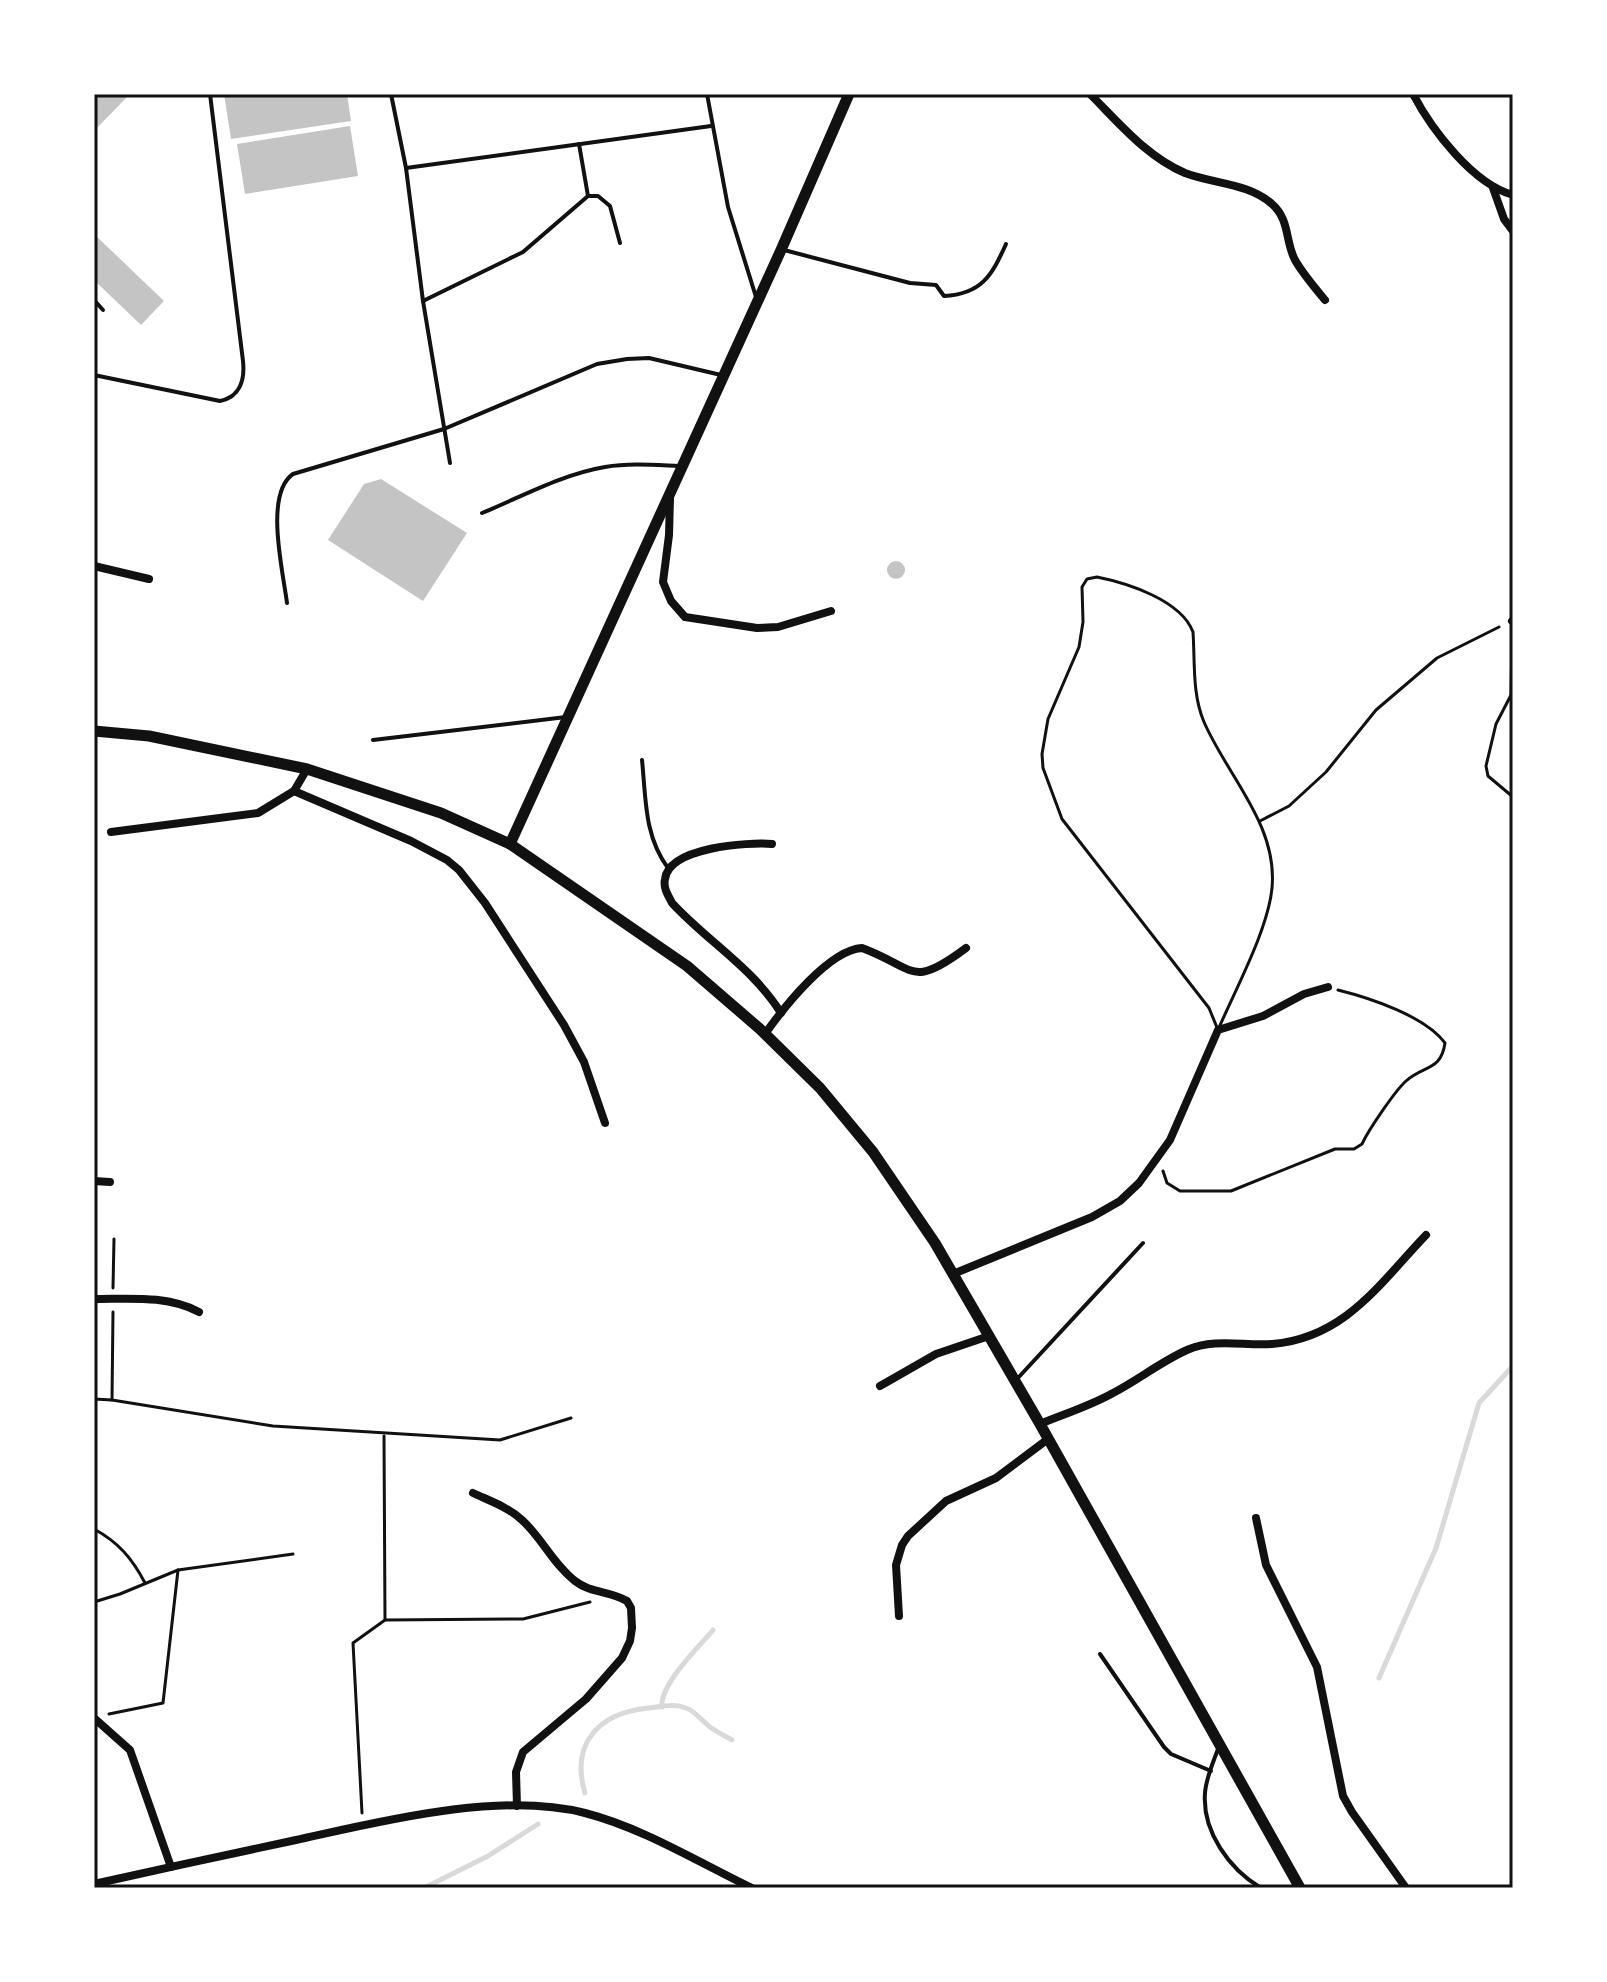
<svg xmlns="http://www.w3.org/2000/svg" width="1607" height="1982" viewBox="0 0 1607 1982" font-family="Merriweather,serif">
  <style>
    .lines { fill: none; stroke-linecap: round; stroke-linejoin: round }
    .stream { stroke: #d9d9d9; stroke-width: 5 }
    .building { fill: #c4c4c4 }
    .path { stroke: #111; stroke-width: 3 }
    .service { stroke: #111; stroke-width: 4 }
    .minor { stroke: #111; stroke-width: 8 }
    .tertiary { stroke: #111; stroke-width: 11 }
    .neatline { fill: none; stroke: #111; stroke-width: 3 }
  </style>
  <rect width="100%" height="100%" fill="#fff"/>
  <g class="lines">
    <g class="stream">
      <polyline points="1379,1678 1436,1548 1479,1403 1513,1366"/>
      <path d="M662 1707C660 1684 698 1648 713 1630"/>
      <path d="M585 1793C570 1742 600 1713 648 1708 660 1707 674 1703 686 1708 695 1711 702 1721 710 1727 717 1732 725 1736 732 1740"/>
      <polyline points="424,1888 488,1856 538,1824"/>
    </g>
  </g>
  <g class="building">
    <polygon points="94,94 130,94 94,131"/>
    <polygon points="224,94 347,94 351,121 231,139"/>
    <polygon points="350,126 358,176 245,194 237,144"/>
    <polygon points="94,234 164,301 141,325 94,280"/>
    <polygon points="381,479 467,533 423,601 328,540 364,484"/>
    <circle cx="896" cy="570" r="9"/>
  </g>
  <g class="lines">
    <g class="path">
      <path d="M1097 577C1127 583 1181 600 1193 632 1195 661 1192 694 1204 722 1228 777 1278 825 1272 888 1268 930 1235 990 1218 1030L1209 1008 1062 819 1043 768 1042 754 1048 719 1079 647 1083 622 1082 587 1087 579Z"/>
      <polyline points="1512,634 1511,695 1496,724 1486,766 1488,776 1513,797"/>
      <polyline points="1260,821 1289,806 1326,772 1376,710 1437,658 1499,627"/>
      <path d="M1163 1171 1167 1183 1180 1191H1231L1335 1149H1354L1362 1144C1369 1129 1395 1091 1406 1081 1424 1065 1441 1071 1445 1043 1425 1016 1370 998 1338 990"/>
      <polyline points="113,1288 114,1239"/>
      <polyline points="94,1399 112,1400 273,1426 500,1440 571,1418"/>
      <polyline points="112,1400 113,1312"/>
      <polyline points="384,1436 385,1620"/>
      <path d="M94 1529C118 1542 132 1558 145 1583"/>
      <polyline points="94,1602 120,1594 178,1570 293,1554"/>
      <polyline points="109,1714 163,1703 178,1570"/>
      <polyline points="362,1813 353,1643 385,1620 523,1619 590,1602"/>
    </g>
    <g class="service">
      <polyline points="391,94 406,168 423,301 450,463"/>
      <polyline points="707,94 728,207 756,297"/>
      <polyline points="579,144 588,196"/>
      <polyline points="406,168 711,126"/>
      <path d="M784 250 910 283 936 285 944 296C982 294 992 275 1006 244"/>
      <polyline points="94,300 103,310"/>
      <polyline points="423,301 523,252 588,196 598,196 610,206 620,243"/>
      <path d="M94 375 220 401C240 397 245 380 243 361L210 94"/>
      <path d="M482 513C521 497 563 474 605 467 630 463 654 465 679 466"/>
      <path d="M287 603C283 571 264 494 293 474L444 429 597 364 627 359 649 358 721 375"/>
      <polyline points="373,740 566,717"/>
      <path d="M642 760C646 798 644 836 668 868"/>
      <polyline points="1017,1379 1143,1243"/>
      <polyline points="1100,1654 1164,1747 1171,1754 1211,1771"/>
      <path d="M1218 1749C1213 1763 1206 1778 1205 1793 1202 1831 1229 1869 1261 1888"/>
    </g>
    <g class="minor">
      <path d="M1090 94C1119 123 1147 157 1185 173 1214 184 1248 183 1272 204 1290 220 1285 241 1295 260 1303 274 1315 288 1325 300"/>
      <path d="M1413 94C1432 130 1473 184 1513 195"/>
      <polyline points="1493,188 1504,219 1513,231"/>
      <polyline points="670,498 669,535 663,582 671,601 685,617 757,628 778,627 831,611"/>
      <polyline points="94,566 149,579"/>
      <polyline points="1512,621 1513,620"/>
      <polyline points="294,791 411,841 447,860 459,870 485,903 564,1025 584,1062 605,1123"/>
      <polyline points="111,832 258,813 294,791 307,769"/>
      <path d="M772 844C748 842 669 847 665 879 663 888 668 895 672 903 707 941 753 968 781 1013"/>
      <path d="M765 1034C784 1007 829 950 862 948 916 968 910 990 966 948"/>
      <polyline points="94,1181 110,1182"/>
      <polyline points="953,1274 1092,1217 1120,1201 1139,1183 1170,1140 1218,1030 1263,1016 1304,994 1328,987"/>
      <path d="M94 1299C130 1299 167 1295 199 1312"/>
      <polyline points="880,1386 936,1354 989,1336"/>
      <path d="M1040 1424C1064 1414 1090 1406 1113 1393 1138 1380 1162 1361 1187 1350 1215 1338 1243 1346 1272 1344 1345 1338 1380 1283 1426 1235"/>
      <path d="M473 1493C490 1501 508 1507 522 1520 542 1538 553 1564 575 1581 590 1593 611 1591 627 1601L631 1608 632 1628 630 1641 622 1658 586 1699 523 1752 516 1772 517 1806"/>
      <polyline points="1256,1518 1266,1565 1317,1667 1343,1796 1352,1812 1406,1888"/>
      <polyline points="899,1616 896,1565 902,1545 908,1536 946,1501 996,1478 1048,1439"/>
      <polyline points="94,1718 130,1750 171,1867"/>
      <path d="M94 1884C161 1869 229 1854 296 1840 382 1821 499 1791 585 1813 643 1828 698 1862 752 1888"/>
    </g>
    <g class="tertiary">
      <polyline points="94,731 149,736 307,769 441,813 510,844 687,966 760,1029 820,1088 873,1152 935,1243 1040,1424 1300,1888"/>
      <polyline points="510,844 781,250 849,94"/>
    </g>
  </g>
  <rect width="1607" height="1982" fill="none" stroke="#ffffff" stroke-width="192"/>
  <rect x="96" y="96" width="1415" height="1790" class="neatline"/>
</svg>
